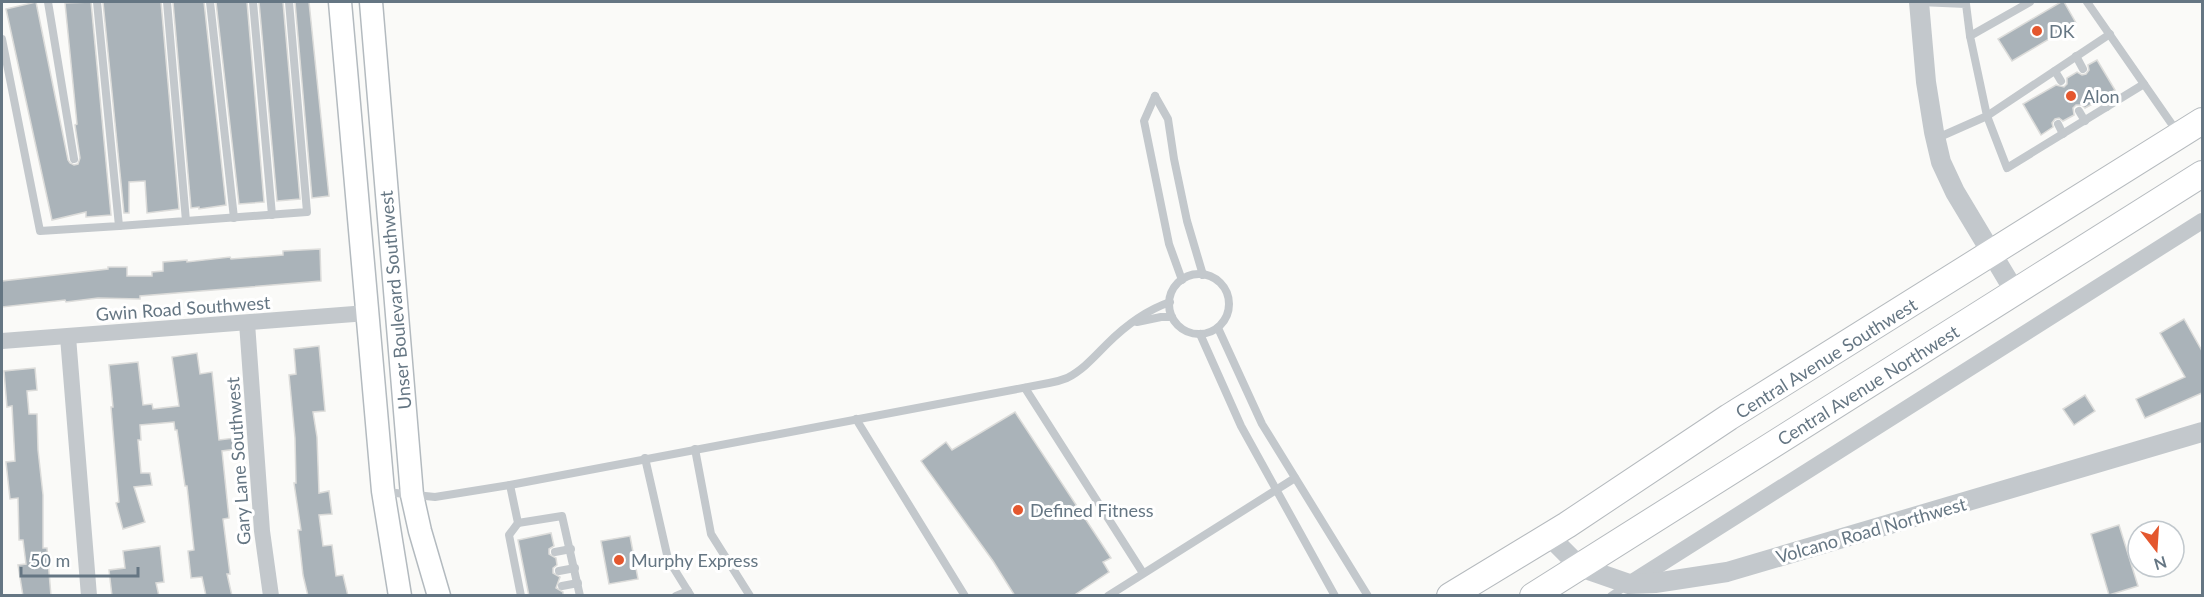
<svg xmlns="http://www.w3.org/2000/svg" width="2204" height="597" viewBox="0 0 2204 597" font-family="Lato,sans-serif">
  <style>
    .building { fill: #aab3b9; stroke: #dcdcda; stroke-width: 1.5 }
    .lines { fill: none; stroke-linecap: round; stroke-linejoin: round }
    .secondary-casing { stroke: #b3babf; stroke-width: 25 }
    .primary-casing { stroke: #b5babe; stroke-width: 28 }
    .service { stroke: #c3c8cc; stroke-width: 8 }
    .minor { stroke: #c3c8cc; stroke-width: 16 }
    .tertiary { stroke: #c3c8cc; stroke-width: 20 }
    .secondary { stroke: #fff; stroke-width: 22 }
    .primary { stroke: #fff; stroke-width: 26 }
    .poi-dot { fill: #e4572e; stroke: #fff; stroke-width: 2 }
    .labels { text-anchor: middle; dominant-baseline: central; stroke-width: 6; stroke-linejoin: round; paint-order: stroke }
    .poi-label { font-size: 18px; fill: #657683; stroke: #fff; text-anchor: start }
    .street-label { font-size: 18px; fill: #657683; stroke: #fff }
  </style>
  <rect width="100%" height="100%" fill="#fafaf8"/>
  <g class="building">
    <polygon points="36,2 68,160 70,163 74,165 78,164 80,158 75,125 77,124 65,3 91,2 111,215 86,217 86,212 52,220 6,9"/>
    <polygon points="103,2 161,2 179,209 147,213 145,181 129,182 129,213 124,213"/>
    <polygon points="173,2 204,2 226,205 199,209 199,207 191,208"/>
    <polygon points="216,2 247,2 264,202 239,204"/>
    <polygon points="259,2 283,2 300,199 277,201"/>
    <polygon points="295,2 309,2 329,196 312,198"/>
    <polygon points="2061,2 2064,2 2076,23 2012,61 1998,39"/>
    <polygon points="2097,60 2115,90 2107,95 2103,92 2098,92 2095,96 2096,102 2085,108 2082,105 2076,105 2073,108 2074,115 2063,121 2059,118 2055,119 2052,123 2053,127 2041,135 2023,104 2056,85 2064,87 2067,84 2067,78 2077,72 2082,75 2086,74 2089,70 2088,65"/>
    <polygon points="320,249 321,281 140,296 140,299 98,298 66,302 65,300 2,307 2,281 108,269 108,267 127,267 127,276 152,276 152,272 163,271 163,262 187,260 187,262 230,257 231,259 283,255 283,251"/>
    <polygon points="2184,319 2202,351 2202,393 2145,418 2136,399 2185,377 2160,333"/>
    <polygon points="319,346 325,411 313,412 317,437 319,493 329,491 332,514 319,515 323,546 332,545 336,576 343,575 348,596 308,596 303,575 298,530 301,530 294,483 296,483 295,438 289,375 296,374 294,349"/>
    <polygon points="197,353 200,374 212,372 219,440 235,438 237,449 222,451 229,518 223,519 230,574 227,574 232,596 206,596 202,577 191,578 188,551 194,550 187,486 185,486 177,430 175,430 174,422 140,425 141,440 138,440 141,473 150,473 152,485 134,487 145,522 123,529 116,503 119,502 111,407 113,407 109,365 138,362 143,405 152,404 153,409 179,406 172,357"/>
    <polygon points="35,368 37,390 27,391 29,414 37,414 38,450 43,495 43,548 47,548 51,596 23,596 18,565 26,564 23,540 19,540 18,498 10,499 6,462 15,461 12,406 7,407 4,371"/>
    <polygon points="2085,395 2095,411 2074,425 2063,409"/>
    <polygon points="1015,412 1111,558 1103,562 1109,572 1073,596 1015,596 993,561 921,461 946,442 952,450"/>
    <polygon points="2119,525 2138,586 2109,595 2091,534"/>
    <polygon points="551,533 554,546 549,549 549,554 556,558 557,565 553,568 553,573 560,577 556,588 563,592 563,596 529,596 518,540"/>
    <polygon points="630,536 638,579 609,584 601,541"/>
    <polygon points="160,546 164,582 156,583 159,596 112,596 109,570 125,568 123,551"/>
  </g>
  <g class="lines">
    <defs>
      <g id="secondary">
        <polyline points="340,2 383,491 400,596"/>
        <polyline points="371,2 412,495 420,531 439,596"/>
      </g>
      <g id="primary">
        <polyline points="1450,596 1567,525 1729,417 2202,121"/>
        <polyline points="1533,596 2202,174"/>
      </g>
    </defs>
    <use href="#secondary" class="secondary-casing"/>
    <use href="#primary" class="primary-casing"/>
    <g class="service">
      <polyline points="48,2 74,159"/>
      <polyline points="210,2 234,218"/>
      <polyline points="253,2 272,215"/>
      <polyline points="1919,2 1966,4 1970,36"/>
      <polyline points="2087,2 2178,133"/>
      <polyline points="2110,34 1987,116 2007,168 2144,84"/>
      <polyline points="2,39 40,231 119,226 97,2"/>
      <polyline points="2076,56 2083,69"/>
      <polyline points="2055,71 2061,81"/>
      <polyline points="1155,96 1144,121 1169,244 1182,280"/>
      <polyline points="1155,96 1168,119 1174,159 1187,221 1203,275"/>
      <polyline points="2101,98 2107,107"/>
      <polyline points="2079,111 2085,121"/>
      <polyline points="2058,124 2063,134"/>
      <polyline points="1935,139 1987,116 1970,36 2030,2"/>
      <polyline points="186,221 307,212 289,2"/>
      <polyline points="119,226 186,221 167,2"/>
      <circle cx="1199" cy="304" r="30"/>
      <polyline points="1137,322 1161,317 1172,317"/>
      <polyline points="1218,328 1262,424 1368,596"/>
      <polyline points="1200,334 1241,426 1335,596"/>
      <polyline points="1025,388 1143,573"/>
      <polyline points="856,419 965,596"/>
      <polyline points="695,449 711,534 750,596"/>
      <polyline points="645,458 668,559 691,596"/>
      <polyline points="510,485 518,523 509,535 521,596"/>
      <path d="M386 492 435 497 510 485 1049 383C1055 382 1062 380 1067 378 1083 370 1095 356 1107 344 1124 327 1147 310 1170 302"/>
      <polyline points="518,523 562,516 580,596"/>
      <polyline points="555,552 571,549"/>
      <polyline points="559,571 575,568"/>
      <polyline points="562,586 578,583"/>
      <polyline points="676,596 688,591"/>
      <polyline points="1108,596 1295,478"/>
      <polyline points="1611,596 1626,586"/>
    </g>
    <g class="minor">
      <polyline points="247,323 262,531 271,596"/>
      <polyline points="68,337 89,596"/>
      <polyline points="2,341 367,313"/>
      <polyline points="1629,584 2202,221"/>
    </g>
    <g class="tertiary">
      <polyline points="1919,2 1926,82 1934,132 1941,162 1955,192 2015,292"/>
      <polyline points="1549,536 1580,567 1629,584 1655,583 1727,572 2202,432"/>
    </g>
    <use href="#secondary" class="secondary"/>
    <use href="#primary" class="primary"/>
  </g>
  <g class="poi-dot">
    <circle cx="2037" cy="31" r="6"/>
    <circle cx="2071" cy="96" r="6"/>
    <circle cx="1018" cy="510" r="6"/>
    <circle cx="619" cy="560" r="6"/>
  </g>
  <g class="labels">
    <g class="poi-label">
      <text x="2049" y="31">DK</text>
      <text x="2083" y="96">Alon</text>
      <text x="1030" y="510">Defined Fitness</text>
      <text x="631" y="560">Murphy Express</text>
    </g>
    <g class="street-label">
      <text transform="translate(395 300) rotate(-95)">Unser Boulevard Southwest</text>
      <text transform="translate(183 308) rotate(-4)">Gwin Road Southwest</text>
      <text transform="translate(1826 358) rotate(-32)">Central Avenue Southwest</text>
      <text transform="translate(1868 385) rotate(-32)">Central Avenue Northwest</text>
      <text transform="translate(238 461) rotate(-94)">Gary Lane Southwest</text>
      <text transform="translate(1871 530) rotate(-16)">Volcano Road Northwest</text>
    </g>
  </g>
  <rect width="2204" height="597" fill="none" stroke="#657683" stroke-width="6"/>
  <g transform="translate(2156 549) rotate(163)"><circle r="28" fill="#ffffff" stroke="#c1c8cd" stroke-width="1.5"/>
  <path d="M0-4.5L10 22L0 15L-10 22Z" fill="#e4572e"/>
  <text y="-9" font-size="16" font-weight="bold" text-anchor="middle" fill="#657683">N</text>
  </g>
  <path d="M21 567v9h117v-9" fill="none" stroke="#657683" stroke-width="3"/>
  <text x="30" y="567" font-size="18" fill="#657683" stroke="#ffffff" stroke-width="4.5" paint-order="stroke">50 m</text>
</svg>
